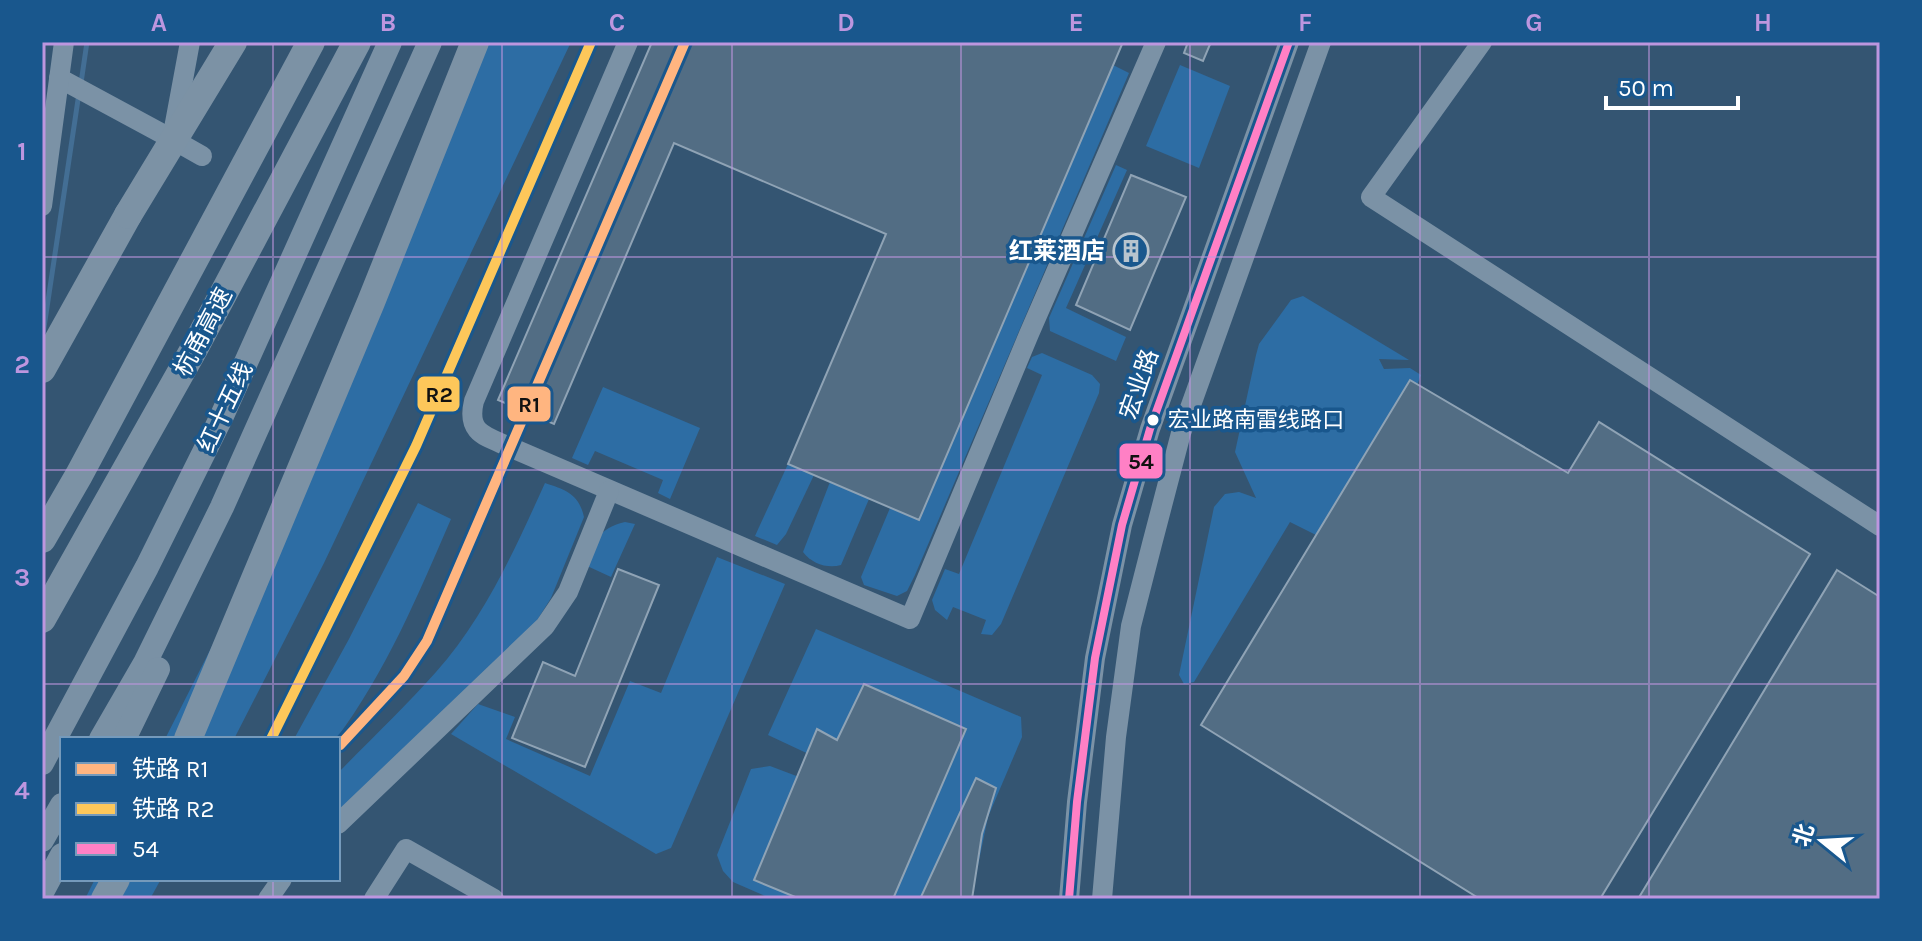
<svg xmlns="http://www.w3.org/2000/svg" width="1922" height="941" viewBox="0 0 1922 941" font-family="Karla,'Noto Sans SC',sans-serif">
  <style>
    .green { fill: #2d6da4 }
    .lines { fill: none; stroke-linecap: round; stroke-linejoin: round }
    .stream { stroke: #436e94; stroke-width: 5 }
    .building { fill: #526d84; stroke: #8fa3b5; stroke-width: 2 }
    .minor { stroke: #7b92a6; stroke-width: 20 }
    .major { stroke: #7a91a5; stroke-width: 24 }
    .highway { stroke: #7c92a5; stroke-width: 28 }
    .highway-bridge { stroke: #7c92a5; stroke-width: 28 }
    .bus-1-casing { stroke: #19578d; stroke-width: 14 }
    .bus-1 { stroke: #ff80c5; stroke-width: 8 }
    .rail-1-casing { stroke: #19578d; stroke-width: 16 }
    .rail-2-casing { stroke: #19578d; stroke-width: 16 }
    .rail-1 { stroke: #ffb580; stroke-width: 10 }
    .rail-2 { stroke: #fdc75a; stroke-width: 10 }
    .grid { fill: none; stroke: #bd96df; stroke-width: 2; stroke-opacity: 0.55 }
    .bus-dot { fill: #fff; stroke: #19578d; stroke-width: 3 }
    .labels { text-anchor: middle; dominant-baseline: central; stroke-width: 7; stroke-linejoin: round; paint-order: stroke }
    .bus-label { font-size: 22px; fill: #fff; stroke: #19578d; text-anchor: start }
    .poi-label { font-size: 24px; font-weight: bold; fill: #fff; stroke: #19578d; text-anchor: end }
    .street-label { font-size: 24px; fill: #fff; stroke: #19578d }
    .line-badge { stroke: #19578d; stroke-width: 3 }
    .pale-badge-label { font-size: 22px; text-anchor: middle; font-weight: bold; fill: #111 }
    .neatline { fill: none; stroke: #bd96df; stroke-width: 3 }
    .grid-label { font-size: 26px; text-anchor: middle; font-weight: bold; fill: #bd96df }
  </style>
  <rect width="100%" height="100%" fill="#345572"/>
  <g class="green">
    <polygon points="475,42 571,42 324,563 234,739 165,739 243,585"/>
    <polygon points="1113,65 1129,73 915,575 907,591 897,596 864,585 861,577 890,508 919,519"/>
    <polygon points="1180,65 1230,86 1199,168 1146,146"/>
    <polygon points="1116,165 1127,170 1066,308 1126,337 1116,361 1050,331 1049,318"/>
    <polygon points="1303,296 1409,360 1379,359 1384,369 1410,368 1421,375 1417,385 1409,381 1316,535 1290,522 1194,682 1184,684 1179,675 1214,507 1225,494 1239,492 1256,498 1235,452 1256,355 1259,344 1291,300"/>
    <polygon points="1042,353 1092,375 1100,384 1099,393 1001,624 992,635 981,634 986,620 953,607 947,620 935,610 932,600 945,569 959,574 1042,375 1027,368 1032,357"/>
    <polygon points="603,387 700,428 670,499 658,493 663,480 595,451 588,465 572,458"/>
    <polygon points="788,464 814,475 786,534 777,545 755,536"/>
    <path d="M830 482 869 499 841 565C828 569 812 564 803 552Z"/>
    <path d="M545 483C566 490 579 494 584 517L551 598 536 622 338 814V773C371 739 405 707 436 672 485 617 515 549 545 483Z"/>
    <path d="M418 503 451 519C418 595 386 672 336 739H294L349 639Z"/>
    <path d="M625 522 635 524 611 577 585 565C596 541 597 529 625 522Z"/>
    <polygon points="717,557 785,584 671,848 656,854 451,734 478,704 515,717 506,739 590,776 630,681 661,693"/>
    <polygon points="816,629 1021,717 1022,737 988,817 971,899 772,899 733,882 723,871 717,855 751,769 770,766 807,780 815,757 768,735"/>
    <polygon points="95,879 161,879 150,899 85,899"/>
  </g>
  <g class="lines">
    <g class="stream">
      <polyline points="81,83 87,42"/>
      <polyline points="42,341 79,93"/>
    </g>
  </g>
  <g class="building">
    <polygon points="652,42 1123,42 919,520 788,464 886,234 674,143 554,424 498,400"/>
    <polygon points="1188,42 1211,42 1203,61 1184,53"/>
    <polygon points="1131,175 1186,197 1130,330 1076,305"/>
    <polygon points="1410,380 1568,473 1599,422 1810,554 1600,899 1480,899 1201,725"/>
    <polygon points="618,569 659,585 585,767 512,738 543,662 575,676"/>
    <polygon points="1837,570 1880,597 1880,899 1638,899"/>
    <polygon points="864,684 966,729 893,899 800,899 754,880 817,729 837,740"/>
    <polygon points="976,778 996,788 982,834 972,899 920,899"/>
  </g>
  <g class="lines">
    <g class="minor">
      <polyline points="190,42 172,139 202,156"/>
      <path d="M628 42 474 401C466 434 486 436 512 448L910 619 1029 334 1156 42"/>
      <polyline points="1482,42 1371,197 1880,526"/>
      <polyline points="59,78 172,139"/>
      <polyline points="42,206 64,42"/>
      <polyline points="338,824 545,626 568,592 609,491"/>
      <polyline points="268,899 282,879"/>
      <polyline points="374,899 406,849 494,899"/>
      <polyline points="1069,899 1077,802 1095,658 1122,525 1150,429 1289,42"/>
      <polyline points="1102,899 1116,737 1131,626 1152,544 1181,433 1321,42"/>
    </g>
    <g class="major">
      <polyline points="101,739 145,663 222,507 430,42"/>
      <polyline points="124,739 158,669"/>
      <polyline points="42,763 147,567 221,418 390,42"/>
      <polyline points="42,840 62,805"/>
      <polyline points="42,892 62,855"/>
    </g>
    <g class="highway">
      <polyline points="42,369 128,215"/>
      <polyline points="42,539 79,475 311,42"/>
      <polyline points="42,619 194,349 357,42"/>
      <polyline points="188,739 371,302 475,42"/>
      <polyline points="105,899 116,879"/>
    </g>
    <polyline class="highway-bridge" points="128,215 233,42"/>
    <defs>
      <polyline id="bus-1" points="1069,899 1077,802 1095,658 1122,525 1150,429 1289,42"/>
    </defs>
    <use href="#bus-1" class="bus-1-casing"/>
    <use href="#bus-1" class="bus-1"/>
    <defs>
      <polyline id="rail-1" points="340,745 404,676 427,641 685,42"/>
      <polyline id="rail-2" points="271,739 416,446 591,42"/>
    </defs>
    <use href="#rail-1" class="rail-1-casing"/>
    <use href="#rail-2" class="rail-2-casing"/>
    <use href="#rail-1" class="rail-1"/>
    <use href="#rail-2" class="rail-2"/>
  </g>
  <path class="grid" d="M273 42V739M502 42V899M732 42V899M961 42V899M1190 42V899M1420 42V899M1649 42V899M42 257H1880M42 470H1880M42 684H1880M273 879V899"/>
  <defs>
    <symbol id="building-ring" viewBox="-11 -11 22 22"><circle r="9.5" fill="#19578d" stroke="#b8c4ce" stroke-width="1.5"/><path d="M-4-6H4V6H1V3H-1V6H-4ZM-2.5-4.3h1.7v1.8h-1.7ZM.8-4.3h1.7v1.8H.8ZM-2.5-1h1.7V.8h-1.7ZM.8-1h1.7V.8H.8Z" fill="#b8c4ce"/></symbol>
  </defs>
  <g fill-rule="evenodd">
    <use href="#building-ring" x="1111" y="231" width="40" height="40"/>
  </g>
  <circle class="bus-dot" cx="1153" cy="420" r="7"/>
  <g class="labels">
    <g class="bus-label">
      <text x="1168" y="420">宏业路南雷线路口</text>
    </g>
    <g class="poi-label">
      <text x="1105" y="251">红莱酒店</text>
    </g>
    <g class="street-label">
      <text transform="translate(203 332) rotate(-62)">杭甬高速</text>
      <text transform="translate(1139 384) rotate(-71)">宏业路</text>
      <text transform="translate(225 407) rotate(-65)">红十五线</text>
    </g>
  </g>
  <g class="line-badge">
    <rect x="416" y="375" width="45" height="38" rx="8" fill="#fdc75a"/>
    <rect x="506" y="385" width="46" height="38" rx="8" fill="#ffb580"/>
    <rect x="1118" y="442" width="46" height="38" rx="8" fill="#ff80c5"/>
  </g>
  <g class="pale-badge-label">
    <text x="439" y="402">R2</text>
    <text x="529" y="412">R1</text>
    <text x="1141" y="469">54</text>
  </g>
  <rect width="1922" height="941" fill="none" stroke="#19578d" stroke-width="88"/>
  <rect x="60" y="737" width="280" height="144" fill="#19578d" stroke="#759abb" stroke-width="2"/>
  <rect x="76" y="763" width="40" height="12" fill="#ffb580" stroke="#759abb" stroke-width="2"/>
  <text x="132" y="777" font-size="24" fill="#ffffff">铁路 R1</text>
  <rect x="76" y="803" width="40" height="12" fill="#fdc75a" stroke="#759abb" stroke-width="2"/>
  <text x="132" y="817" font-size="24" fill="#ffffff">铁路 R2</text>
  <rect x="76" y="843" width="40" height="12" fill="#ff80c5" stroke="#759abb" stroke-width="2"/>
  <text x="132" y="857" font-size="24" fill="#ffffff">54</text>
  <g transform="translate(1822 841) rotate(288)" stroke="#19578d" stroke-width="6" paint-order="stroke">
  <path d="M0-6L14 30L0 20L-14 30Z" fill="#ffffff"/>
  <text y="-12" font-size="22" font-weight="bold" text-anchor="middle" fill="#ffffff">北</text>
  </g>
  <path d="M1606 96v12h132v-12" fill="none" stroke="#ffffff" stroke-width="4"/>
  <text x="1618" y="96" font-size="24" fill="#ffffff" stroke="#19578d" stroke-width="6" paint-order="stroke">50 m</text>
  <rect x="44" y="44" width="1834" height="853" class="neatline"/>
  <g class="grid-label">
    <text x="159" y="31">A</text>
    <text x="388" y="31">B</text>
    <text x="617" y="31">C</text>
    <text x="846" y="31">D</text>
    <text x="1076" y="31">E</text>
    <text x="1305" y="31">F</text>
    <text x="1534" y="31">G</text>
    <text x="1763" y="31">H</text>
    <text x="22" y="160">1</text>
    <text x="22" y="373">2</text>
    <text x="22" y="586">3</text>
    <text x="22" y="799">4</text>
  </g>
</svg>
